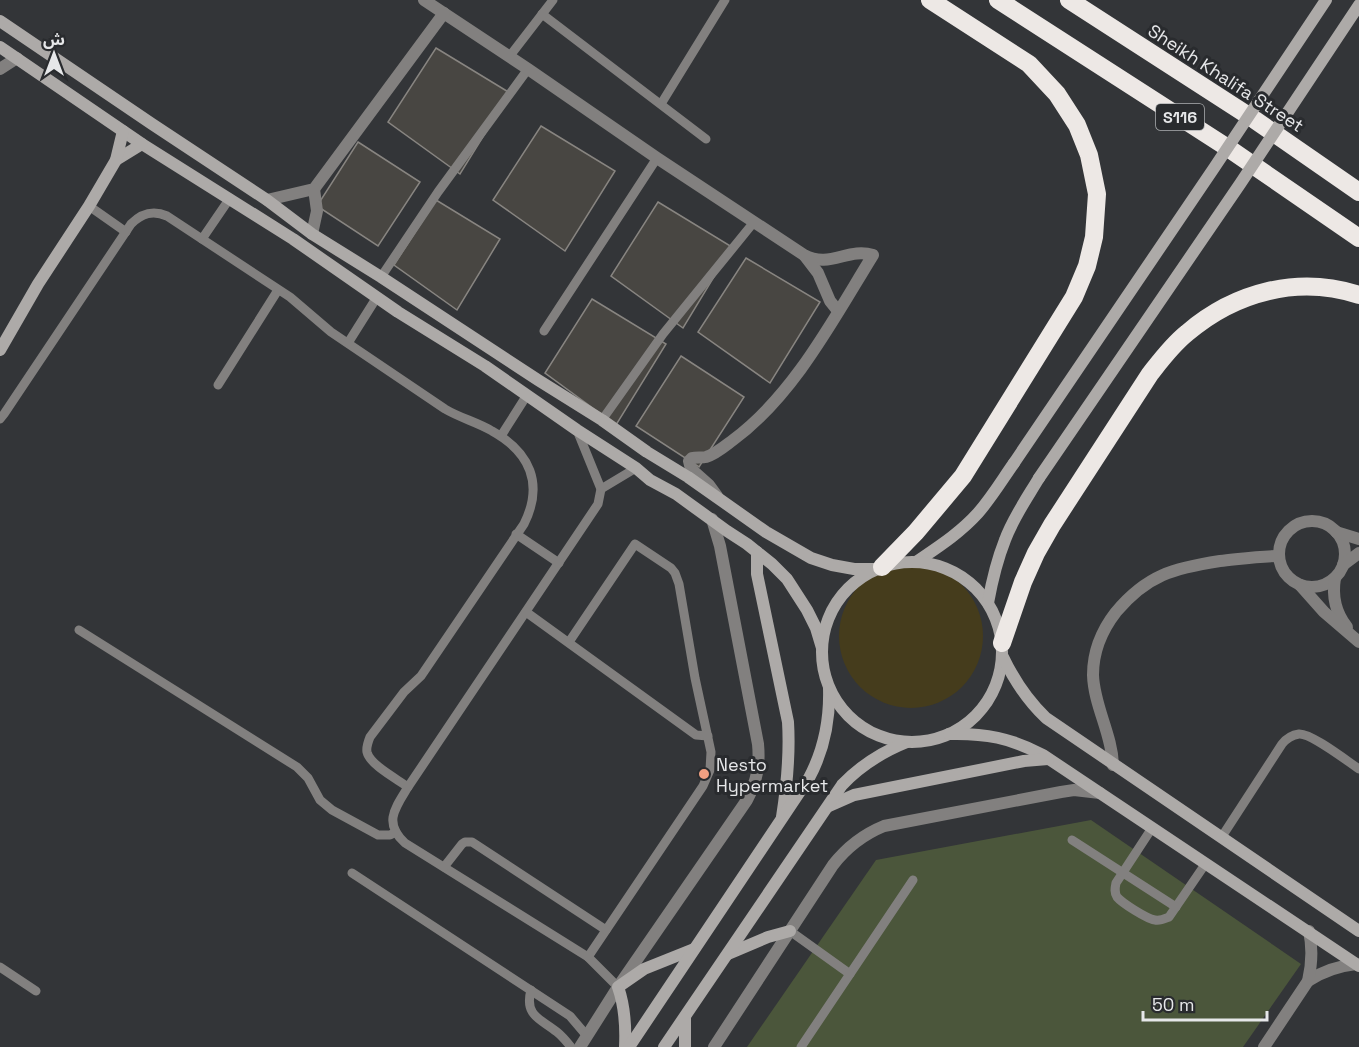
<svg xmlns="http://www.w3.org/2000/svg" width="1359" height="1047" viewBox="0 0 1359 1047" font-family="'Space Grotesk','Noto Sans Arabic',sans-serif">
  <style>
    .green { fill: #4b563b }
    .sand { fill: #453c1c }
    .building { fill: #484642; stroke: #888581; stroke-width: 1.5 }
    .lines { fill: none; stroke-linecap: round; stroke-linejoin: round }
    .lane { stroke: #82807f; stroke-width: 9 }
    .street { stroke: #82807f; stroke-width: 12 }
    .secondary { stroke: #adaaa8; stroke-width: 12 }
    .highway { stroke: #ede8e5; stroke-width: 18 }
    .secondary-bridge { stroke: #adaaa8; stroke-width: 12 }
    .poi-dot { fill: #f2a081; stroke: #292b2e; stroke-width: 2 }
    .labels { text-anchor: middle; dominant-baseline: central; stroke-width: 6; stroke-linejoin: round; paint-order: stroke }
    .shield { fill: #292b2e; stroke: #adafb1; stroke-width: 1.5 }
    .shield-label { font-size: 16px; font-weight: bold; fill: #e6e7e9 }
    .street-label { font-size: 18px; fill: #e6e7e9; stroke: #292b2e }
    .poi-label { font-size: 18px; fill: #e6e7e9; stroke: #292b2e; text-anchor: start }
  </style>
  <rect width="100%" height="100%" fill="#333538"/>
  <polygon class="green" points="1091,820 1301,964 1243,1047 747,1047 876,860"/>
  <circle class="sand" cx="911" cy="636" r="72"/>
  <g class="building">
    <polygon points="436,48 510,93 460,174 388,122"/>
    <polygon points="541,126 615,171 565,251 493,200"/>
    <polygon points="358,142 420,182 378,246 317,206"/>
    <polygon points="436,200 500,239 457,310 394,265"/>
    <polygon points="658,202 732,247 683,328 611,276"/>
    <polygon points="746,258 820,302 770,383 698,332"/>
    <polygon points="592,299 666,344 616,425 545,373"/>
    <polygon points="681,356 744,397 699,467 636,426"/>
  </g>
  <g class="lines">
    <g class="lane">
      <polyline points="542,14 706,139"/>
      <polyline points="509,57 553,0"/>
      <polyline points="661,104 725,0"/>
      <polyline points="89,206 126,232"/>
      <polyline points="202,239 230,198"/>
      <polyline points="381,277 438,192 528,69"/>
      <polyline points="544,331 657,158"/>
      <polyline points="348,343 377,297"/>
      <polyline points="218,385 278,290"/>
      <path d="M0 419 4 414 131 224C142 213 153 210 167 216L290 297 331 332 445 409C460 418 477 422 492 431 530 452 544 484 524 524L421 676 404 692 370 737C368 742 366 747 367 752 370 765 397 779 408 787"/>
      <polyline points="602,420 663,334 754,222"/>
      <path d="M577 430 601 489 598 504 408 787C395 808 383 823 405 843L588 957 618 987"/>
      <polyline points="501,436 527,395"/>
      <polyline points="601,489 636,468"/>
      <polyline points="516,534 559,563"/>
      <polyline points="526,612 696,735 708,736"/>
      <polyline points="79,630 297,767 308,778 320,800 332,810 378,835 390,835 396,832"/>
      <polyline points="569,642 635,544 671,568 675,573 679,584 695,678 711,752 710,770 703,786 588,957"/>
      <path d="M1152 828 1116 883C1115 888 1114 892 1117 897 1122 903 1147 919 1155 920 1160 921 1164 919 1169 917L1206 863"/>
      <path d="M1221 838 1282 744C1286 739 1292 735 1299 734 1311 733 1347 761 1359 769"/>
      <polyline points="1072,840 1176,907"/>
      <polyline points="444,867 462,844 465,842 472,842 606,930"/>
      <polyline points="352,873 570,1016 587,1036"/>
      <polyline points="790,931 850,974"/>
      <polyline points="0,967 36,991"/>
      <path d="M531 990C524 1016 541 1019 557 1032 562 1036 567 1042 571 1047"/>
      <polyline points="801,1047 913,880"/>
    </g>
    <g class="street">
      <path d="M424 0 528 69 657 158 804 255C830 269 848 247 873 255 834 318 794 395 733 440 725 446 716 454 706 457 702 458 696 457 692 458L689 461 691 469 709 485 717 496"/>
      <polyline points="0,69 17,58"/>
      <polyline points="267,200 314,189 444,13"/>
      <polyline points="312,234 317,211 314,189"/>
      <polyline points="805,256 818,273 830,301 838,311"/>
      <circle cx="1312" cy="554" r="33"/>
      <polyline points="1336,532 1359,539"/>
      <polyline points="1343,565 1359,553"/>
      <path d="M1335 578C1332 596 1335 612 1347 627"/>
      <polyline points="1300,585 1324,612 1359,642"/>
      <path d="M1113 765C1112 734 1094 706 1093 675 1093 652 1102 630 1116 612 1147 575 1174 568 1220 561 1240 559 1259 556 1279 556"/>
      <path d="M1308 981C1323 971 1338 966 1356 964"/>
      <path d="M580 1047 618 987 747 800C757 781 760 765 758 744L720 546 712 519"/>
      <path d="M714 1047 833 865C847 847 862 835 884 826L1061 792 1074 790 1100 793"/>
      <path d="M1264 1047 1308 981C1312 964 1313 949 1309 931"/>
    </g>
    <g class="secondary">
      <polyline points="0,21 152,124 267,200 312,234 381,277 538,380 602,420 647,452 688,477 766,532 811,558 832,565 854,569 876,569"/>
      <polyline points="0,47 142,144 293,239 398,312 485,366 577,430 636,468 650,480 676,494 727,531 747,544 772,564 787,579 807,610 816,628 822,648"/>
      <polyline points="116,160 142,144"/>
      <polyline points="0,350 38,284 89,206 116,160 123,131"/>
      <path d="M757 552V574L788 722C790 754 787 785 782 817"/>
      <path d="M916 562C938 547 960 533 978 513 992 497 1002 480 1014 463"/>
      <circle cx="912" cy="652" r="90"/>
      <path d="M988 603C992 581 997 560 1005 540 1013 518 1027 498 1039 478"/>
      <path d="M1003 657C1014 680 1027 700 1046 718L1359 931"/>
      <path d="M949 734C985 733 1011 738 1043 755L1359 966"/>
      <polyline points="829,806 854,795 1024,761 1048,759"/>
      <polyline points="728,954 768,937 790,931"/>
      <path d="M625 1047C626 1026 625 1007 618 987L644 969 694 949"/>
      <path d="M629 1047 809 778C824 750 830 721 829 688"/>
      <path d="M664 1047 842 785C861 765 882 752 907 742"/>
      <polyline points="685,1047 685,1018"/>
    </g>
    <g class="highway">
      <polyline points="998,0 1231,150 1359,238"/>
      <polyline points="1069,0 1255,120 1359,192"/>
      <polyline points="882,567 916,532 963,476 1074,297 1087,266 1094,237 1097,194 1089,155 1077,125 1057,94 1029,64 930,0"/>
      <path d="M1002 643 1023 582 1036 553 1052 525 1150 374C1161 360 1172 345 1187 333 1235 292 1298 275 1359 295"/>
    </g>
    <g class="secondary-bridge">
      <polyline points="1014,463 1214,168 1326,0"/>
      <polyline points="1039,478 1240,184 1359,5"/>
    </g>
  </g>
  <circle class="poi-dot" cx="704" cy="774" r="6"/>
  <g class="labels">
    <rect class="shield" x="1156" y="104" width="48" height="26" rx="4.5"/>
    <g class="shield-label">
      <text x="1180" y="117">S116</text>
    </g>
    <g class="street-label">
      <text transform="translate(1226 78) rotate(33)">Sheikh Khalifa Street</text>
    </g>
    <g class="poi-label">
      <text x="716" y="764">Nesto<tspan x="716" dy="21">Hypermarket</tspan></text>
    </g>
  </g>
  <g transform="translate(54 54)" stroke="#292b2e" stroke-width="4.5" paint-order="stroke">
  <path d="M0-4.5L10 22L0 15L-10 22Z" fill="#e6e7e9"/>
  <text y="-9" font-size="16" font-weight="bold" text-anchor="middle" fill="#e6e7e9">ش</text>
  </g>
  <path d="M1143 1011v9h124v-9" fill="none" stroke="#e6e7e9" stroke-width="3"/>
  <text x="1152" y="1011" font-size="18" fill="#e6e7e9" stroke="#292b2e" stroke-width="4.5" paint-order="stroke">50 m</text>
</svg>
